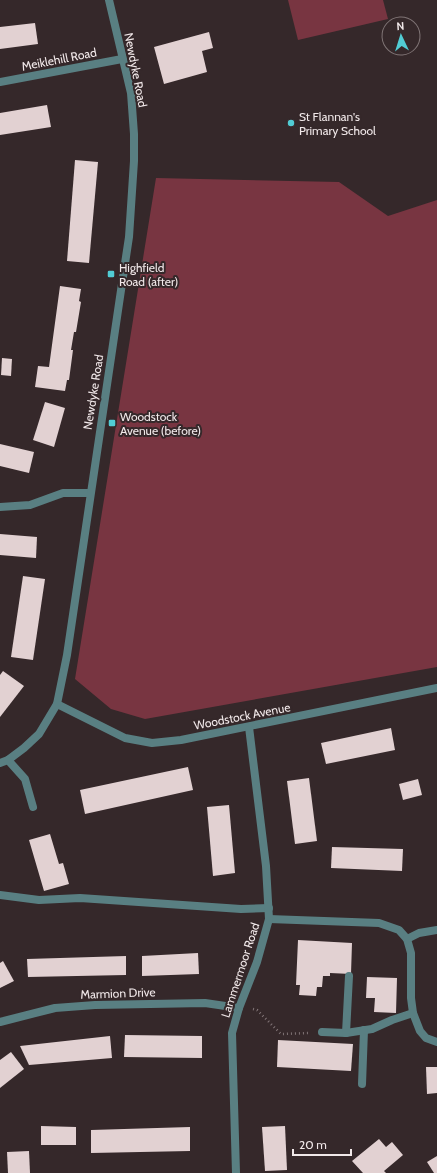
<svg xmlns="http://www.w3.org/2000/svg" width="437" height="1173" viewBox="0 0 437 1173" font-family="Cabin,sans-serif">
  <style>
    .green { fill: #783541 }
    .building { fill: #e2d1d2 }
    .lines { fill: none; stroke-linecap: round; stroke-linejoin: round }
    .path { stroke: #807476; stroke-width: 2.5; stroke-dasharray: 1 3; stroke-linecap: butt }
    .lane { stroke: #597f82; stroke-width: 8 }
    .street { stroke: #597f82; stroke-width: 8 }
    .poi-dot { fill: #51ccd4; stroke: #35282a; stroke-width: 1.5 }
    .labels { text-anchor: middle; dominant-baseline: central; stroke-width: 4; stroke-linejoin: round; paint-order: stroke }
    .street-label { font-size: 12px; fill: #f1e8e9; stroke: #35282a }
    .poi-label { font-size: 12px; fill: #f1e8e9; stroke: #35282a; text-anchor: start }
  </style>
  <rect width="100%" height="100%" fill="#35282a"/>
  <g class="green">
    <polygon points="288,0 383,0 388,19 298,40"/>
    <polygon points="156,178 339,182 388,216 437,200 437,667 145,719 111,709 75,679"/>
  </g>
  <g class="building">
    <polygon points="35,23 38,44 0,49 0,27"/>
    <polygon points="209,32 213,48 202,51 207,72 164,84 154,47"/>
    <polygon points="47,105 51,127 0,135 0,113"/>
    <polygon points="75,160 98,162 89,263 67,261"/>
    <polygon points="60,286 81,289 79,301 81,302 76,332 74,332 71,350 73,350 69,380 67,380 65,391 35,387 38,366 49,367"/>
    <polygon points="2,358 12,359 11,376 1,375"/>
    <polygon points="45,402 65,408 54,447 33,440"/>
    <polygon points="0,444 34,452 29,473 0,466"/>
    <polygon points="0,534 37,537 36,558 0,555"/>
    <polygon points="23,576 45,579 33,660 11,657"/>
    <polygon points="3,671 24,686 0,717 0,675"/>
    <polygon points="391,728 395,750 326,764 321,743"/>
    <polygon points="188,767 193,790 85,814 80,790"/>
    <polygon points="309,778 317,841 295,844 287,781"/>
    <polygon points="418,779 422,795 403,800 399,784"/>
    <polygon points="229,805 235,873 213,876 207,807"/>
    <polygon points="50,834 59,864 63,863 69,884 44,891 29,840"/>
    <polygon points="332,847 403,849 402,871 331,868"/>
    <polygon points="298,940 352,943 351,974 330,973 330,976 323,976 322,987 317,987 316,996 299,995 300,985 296,985"/>
    <polygon points="198,953 199,974 142,976 142,956"/>
    <polygon points="126,956 126,975 28,977 27,959"/>
    <polygon points="3,961 14,981 0,988 0,963"/>
    <polygon points="367,977 397,978 396,1013 374,1012 375,998 366,998"/>
    <polygon points="125,1035 202,1036 202,1058 124,1057"/>
    <polygon points="110,1036 112,1058 29,1065 20,1046"/>
    <polygon points="278,1040 353,1044 351,1071 277,1067"/>
    <polygon points="11,1052 24,1069 0,1088 0,1060"/>
    <polygon points="426,1067 437,1067 437,1093 427,1094"/>
    <polygon points="41,1126 76,1127 76,1145 41,1145"/>
    <polygon points="285,1126 287,1170 265,1171 262,1127"/>
    <polygon points="190,1127 190,1151 91,1153 91,1130"/>
    <polygon points="379,1139 386,1147 392,1142 403,1155 384,1171 386,1173 363,1173 352,1161"/>
    <polygon points="29,1151 30,1173 8,1173 7,1152"/>
    <polygon points="437,1156 437,1173 434,1173 427,1162"/>
  </g>
  <g class="lines">
    <polyline class="path" points="253,1009 257,1010 281,1034 310,1033"/>
    <polyline class="lane" points="0,895 39,900 80,898 241,909 269,908"/>
    <g class="street">
      <polyline points="0,82 122,59"/>
      <polyline points="0,507 30,505 63,493 90,493"/>
      <polyline points="57,704 125,738 152,743 181,740 437,688"/>
      <polyline points="8,760 25,779 33,807"/>
      <polyline points="0,763 8,760 24,748 39,734 57,704 67,655 124,270 129,237 134,161 134,134 131,93 109,0"/>
      <polyline points="269,919 379,923 399,930 407,939 411,953 411,998 413,1013 420,1031 426,1038 437,1042"/>
      <polyline points="407,939 419,933 437,930"/>
      <polyline points="0,1022 55,1008 95,1005 205,1003 239,1008"/>
      <polyline points="322,1032 346,1033 372,1029 392,1020 413,1013"/>
      <polyline points="346,1033 349,976"/>
      <polyline points="362,1084 364,1030"/>
      <polyline points="236,1173 232,1033 239,1008 257,962 269,919 266,866 249,727"/>
    </g>
  </g>
  <g class="poi-dot">
    <circle cx="291" cy="123" r="4"/>
    <rect x="107" y="270" width="8" height="8" rx="2"/>
    <rect x="108" y="419" width="8" height="8" rx="2"/>
  </g>
  <g class="labels">
    <g class="street-label">
      <text transform="translate(59 59) rotate(-11)">Meiklehill Road</text>
      <text transform="translate(136 70) rotate(79)">Newdyke Road</text>
      <text transform="translate(93 392) rotate(-81)">Newdyke Road</text>
      <text transform="translate(242 716) rotate(-11)">Woodstock Avenue</text>
      <text transform="translate(240 970) rotate(-72)">Lammermoor Road</text>
      <text transform="translate(118 993) rotate(-2)">Marmion Drive</text>
    </g>
    <g class="poi-label">
      <text x="299" y="116">St Flannan's<tspan x="299" dy="14">Primary School</tspan></text>
      <text x="119" y="267">Highfield<tspan x="119" dy="14">Road (after)</tspan></text>
      <text x="120" y="416">Woodstock<tspan x="120" dy="14">Avenue (before)</tspan></text>
    </g>
  </g>
  <g transform="translate(401 36) rotate(356)"><circle r="19" fill="#35282a" stroke="#807576"/>
  <path d="M0-3L7 15L0 10L-7 15Z" fill="#51ccd4"/>
  <text y="-6" font-size="11" font-weight="bold" text-anchor="middle" fill="#f1e8e9">N</text>
  </g>
  <path d="M293 1149v6h58v-6" fill="none" stroke="#f1e8e9" stroke-width="2"/>
  <text x="299" y="1149" font-size="12" fill="#f1e8e9" stroke="#35282a" stroke-width="3" paint-order="stroke">20 m</text>
</svg>
